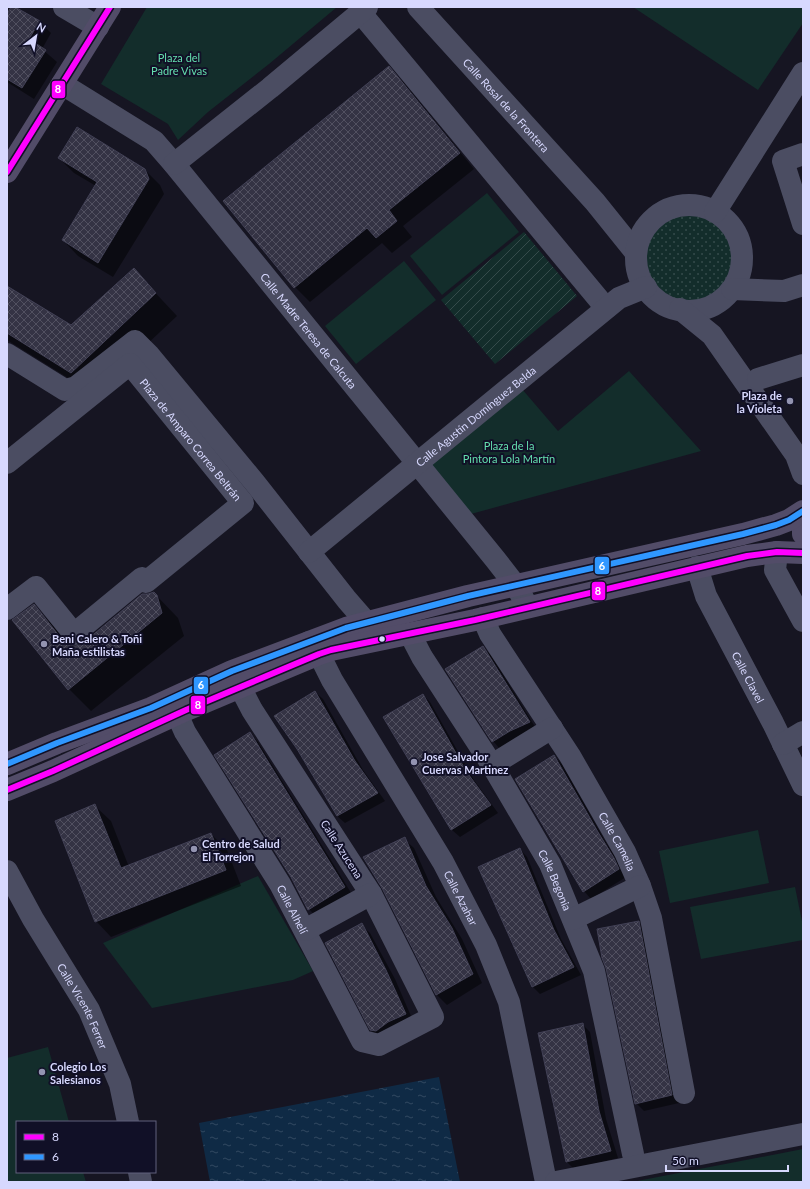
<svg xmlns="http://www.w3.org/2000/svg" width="810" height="1189" viewBox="0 0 810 1189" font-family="Lato,sans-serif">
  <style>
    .grass { fill: url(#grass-dots) }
    .park { fill: #132d2b }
    .garden { fill: url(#garden-furrows) }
    .water { fill: url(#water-ripples) }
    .shadow { fill: #0007 }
    .building { fill: url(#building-cross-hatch); stroke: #414055 }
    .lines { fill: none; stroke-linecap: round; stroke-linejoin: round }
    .minor { stroke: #4b4d62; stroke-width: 22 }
    .major { stroke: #524c68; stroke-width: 22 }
    .bus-1-casing { stroke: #111027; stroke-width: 9 }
    .bus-2-casing { stroke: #111027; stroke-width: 9 }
    .bus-1 { stroke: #f0f; stroke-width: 6 }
    .bus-2 { stroke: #2f97ff; stroke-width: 6 }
    .poi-dot { fill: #9394b1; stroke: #111027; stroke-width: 1.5 }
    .bus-dot { fill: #d7d8fe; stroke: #111027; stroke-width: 1.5 }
    .labels { text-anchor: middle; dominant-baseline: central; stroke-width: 4; stroke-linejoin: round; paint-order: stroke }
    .park-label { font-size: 11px; fill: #64deae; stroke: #111027 }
    .street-label { font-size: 11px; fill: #d7d8fe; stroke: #111027 }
    .poi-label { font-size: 11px; font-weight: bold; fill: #d7d8fe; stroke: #111027; text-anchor: start }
    .line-badge { stroke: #111027; stroke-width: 1.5 }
    .badge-label { font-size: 11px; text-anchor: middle; font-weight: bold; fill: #fff }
  </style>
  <defs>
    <pattern id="grass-dots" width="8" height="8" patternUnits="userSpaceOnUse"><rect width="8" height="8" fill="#132d2b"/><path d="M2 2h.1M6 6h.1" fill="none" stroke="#354b4b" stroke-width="1.8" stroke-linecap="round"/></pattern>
    <pattern id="garden-furrows" width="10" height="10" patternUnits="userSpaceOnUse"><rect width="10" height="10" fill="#132d2b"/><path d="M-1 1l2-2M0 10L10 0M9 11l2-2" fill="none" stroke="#354b4b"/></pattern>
    <pattern id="water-ripples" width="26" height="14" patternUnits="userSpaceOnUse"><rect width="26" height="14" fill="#0f2a45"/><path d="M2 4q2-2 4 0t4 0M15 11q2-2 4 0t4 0" fill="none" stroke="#314861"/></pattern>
    <pattern id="building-cross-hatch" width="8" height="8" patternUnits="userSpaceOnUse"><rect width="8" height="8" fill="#343344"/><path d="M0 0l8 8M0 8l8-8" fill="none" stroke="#515060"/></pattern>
  </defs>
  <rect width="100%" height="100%" fill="#161522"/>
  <circle class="grass" cx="688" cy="258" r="45"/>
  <g class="park">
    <polygon points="147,7 337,7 269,64 208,112 178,140 168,124 101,84"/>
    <polygon points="633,7 803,7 803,23 758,90"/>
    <polygon points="487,193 519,232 442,295 410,256"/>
    <polygon points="404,261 436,300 356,364 325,326"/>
    <polygon points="629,371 701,451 460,517 417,463 516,382 558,431"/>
    <polygon points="758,830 769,883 670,903 659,851"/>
    <polygon points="258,876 313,971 293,980 152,1008 103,943"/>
    <polygon points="795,887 803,926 803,940 701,959 690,907"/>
    <polygon points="48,1047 69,1122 17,1122 17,1172 83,1172 86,1182 7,1182 7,1058"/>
    <polygon points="803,1149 803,1182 632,1182"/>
  </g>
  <polygon class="garden" points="524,232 577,296 495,364 441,300"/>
  <polygon class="water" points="439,1077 460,1182 210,1182 199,1123"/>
  <g class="shadow">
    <polygon points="13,7 39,21 51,33 42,49 57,62 34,99 7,82 7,13 8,14"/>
    <polygon points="389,68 404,83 474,169 403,226 412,237 392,253 382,243 310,302 295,287"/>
    <polygon points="59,158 144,169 160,185 164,194 113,277 78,256 63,240 96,186 74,173"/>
    <polygon points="134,270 177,316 94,394 7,340 7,287 71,326"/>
    <polygon points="154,593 178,618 184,636 91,711 69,689 34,606 56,628 71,647 76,647 82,645 148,595"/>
    <polygon points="483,648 491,655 537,730 500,749 493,741"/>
    <polygon points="315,692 323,699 363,770 385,801 345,823 337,816"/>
    <polygon points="423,695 430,702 474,780 498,813 460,837 452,830 385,718"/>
    <polygon points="250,733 258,742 353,896 317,918 309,909"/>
    <polygon points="554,756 562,764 605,841 621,866 626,877 591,899 584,891"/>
    <polygon points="95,806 111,821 129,867 211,834 227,850 241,886 111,937 96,921"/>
    <polygon points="404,839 414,848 436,897 462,939 482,983 447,1005 437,995 383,888"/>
    <polygon points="520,849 527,857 561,939 581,975 540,994 533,987"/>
    <polygon points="639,923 646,930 679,1103 644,1111 636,1103"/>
    <polygon points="361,925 370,933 395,979 414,1023 380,1039 371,1030"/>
    <polygon points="582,1024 590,1032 606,1119 618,1158 574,1169 567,1162"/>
  </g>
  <g class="building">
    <polygon points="11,7 15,7 40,21 29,39 46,50 22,88 7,79 7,14"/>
    <polygon points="389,66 460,153 389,210 397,221 376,238 367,228 294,288 223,201"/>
    <polygon points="77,127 145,169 149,179 98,263 62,240 97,182 58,158"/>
    <polygon points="134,268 156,293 71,373 7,333 7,286 71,325"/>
    <polygon points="154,592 157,595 162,613 68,690 12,620 34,604 64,642 70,646 76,646 82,644 142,594 148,594"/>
    <polygon points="483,646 530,722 510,731 492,742 445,669"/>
    <polygon points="315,691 355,761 378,793 337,816 297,749 274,716"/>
    <polygon points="423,694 466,771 491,805 451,830 383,717"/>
    <polygon points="250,732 345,887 308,910 291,877 214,755"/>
    <polygon points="554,755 598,832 614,858 619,869 583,892 515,779"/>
    <polygon points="95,804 121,868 211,833 226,870 95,922 55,821"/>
    <polygon points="405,837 426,886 452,928 473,974 436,995 382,888 363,857"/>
    <polygon points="520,848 554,930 574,967 532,987 478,867"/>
    <polygon points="639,921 672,1095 635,1104 606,968 602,958 597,929"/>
    <polygon points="362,923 386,970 406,1014 388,1022 376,1031 370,1030 325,943"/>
    <polygon points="583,1023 599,1111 611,1151 566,1162 538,1033"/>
  </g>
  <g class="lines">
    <g class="minor">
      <polyline points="64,7 98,27"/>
      <path id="s1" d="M418 7 595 202 636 253"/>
      <polyline points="360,12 606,308"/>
      <path id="s2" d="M62 84 154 141 174 164 495 559 516 586 528 607"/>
      <polyline points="803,154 783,161 803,224"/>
      <polyline points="174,164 270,88 367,7"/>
      <circle cx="689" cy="258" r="53"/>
      <polyline points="715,212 803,73"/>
      <polyline points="732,289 784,291 803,285"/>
      <polyline points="680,309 712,335 796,455 803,474"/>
      <polyline points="7,354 65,390 76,387 135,341 149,355 255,483 347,600 367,623"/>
      <polyline points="758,379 803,365"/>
      <path id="s3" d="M7 463 130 364 243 503 146 582 142 578 74 634 36 587 7 609"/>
      <path id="s4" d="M309 552 619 298 646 287"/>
      <polyline points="777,552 775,570 803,621"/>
      <path id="s5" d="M697 567 706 596 773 723 803 785"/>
      <path id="s6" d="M483 618 490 634 570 756 625 852 640 886 651 918 684 1093"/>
      <path id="s7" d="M410 634 422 657 492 765 550 864 594 971 633 1154"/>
      <path id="s8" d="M309 642 319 654 332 680 443 862 486 945 509 1002 546 1182"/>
      <path id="s9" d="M177 714 185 732 280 884 362 1041 379 1045 433 1017 371 894 252 710 240 687"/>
      <polyline points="783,744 803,732"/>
      <polyline points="492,765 552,728"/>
      <path id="s10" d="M7 871 33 919 89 1010 120 1084 128 1122"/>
      <polyline points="573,919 640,886"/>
      <polyline points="305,930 371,894"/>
      <polyline points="139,1172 141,1182"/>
      <polyline points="556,1182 803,1134"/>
    </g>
    <g class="major">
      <polyline points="7,172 110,7"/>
      <polyline points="803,519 803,534"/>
      <polyline points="7,764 57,743 151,708 232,671 346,628 468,596 743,534 776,525 789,520 803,511"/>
      <polyline points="7,790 53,771 186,710 319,654 331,650 475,620 747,556 777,552 803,553"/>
    </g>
    <defs>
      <g id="bus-1">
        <polyline points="7,172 110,7"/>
        <polyline points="7,790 53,771 186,710 319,654 331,650 475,620 747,556 777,552 803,553"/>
      </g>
      <polyline id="bus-2" points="7,764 57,743 151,708 232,671 346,628 468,596 743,534 776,525 789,520 803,511"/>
    </defs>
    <use href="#bus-1" class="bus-1-casing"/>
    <use href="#bus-2" class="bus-2-casing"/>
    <use href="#bus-1" class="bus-1"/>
    <use href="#bus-2" class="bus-2"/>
  </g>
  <g class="poi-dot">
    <circle cx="790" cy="401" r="4"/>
    <circle cx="44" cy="644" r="4"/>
    <circle cx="414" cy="762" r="4"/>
    <circle cx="194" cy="849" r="4"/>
    <circle cx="42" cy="1072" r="4"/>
  </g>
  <circle class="bus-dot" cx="382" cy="639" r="3.5"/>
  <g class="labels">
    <g class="park-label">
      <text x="179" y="57">Plaza del<tspan x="179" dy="13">Padre Vivas</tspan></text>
      <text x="509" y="445">Plaza de la<tspan x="509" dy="13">Pintora Lola Martín</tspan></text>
    </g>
    <g class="street-label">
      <text stroke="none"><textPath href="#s1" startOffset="132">Calle Rosal de la Frontera</textPath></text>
      <text stroke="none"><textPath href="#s2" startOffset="353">Calle Madre Teresa de Calcuta</textPath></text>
      <text stroke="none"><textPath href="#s4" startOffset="215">Calle Agustín Domínguez Belda</textPath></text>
      <text stroke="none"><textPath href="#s3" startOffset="255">Plaza de Amparo Correa Beltrán</textPath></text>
      <text stroke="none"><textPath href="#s5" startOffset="122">Calle Clavel</textPath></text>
      <text stroke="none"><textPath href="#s6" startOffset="261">Calle Camelia</textPath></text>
      <text transform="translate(342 849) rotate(57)">Calle Azucena</text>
      <text stroke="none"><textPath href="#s7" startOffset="286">Calle Begonia</textPath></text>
      <text stroke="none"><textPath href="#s8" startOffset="298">Calle Azahar</textPath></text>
      <text stroke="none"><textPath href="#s9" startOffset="227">Calle Alhelí</textPath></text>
      <text stroke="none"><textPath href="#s10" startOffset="155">Calle Vicente Ferrer</textPath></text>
    </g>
    <g class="poi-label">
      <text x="782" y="395" text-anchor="end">Plaza de<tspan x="782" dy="13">la Violeta</tspan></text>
      <text x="52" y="638">Beni Calero &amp; Toñi<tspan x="52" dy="13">Maña estilistas</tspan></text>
      <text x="422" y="756">Jose Salvador<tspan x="422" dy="13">Cuervas Martinez</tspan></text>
      <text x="202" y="843">Centro de Salud<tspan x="202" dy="13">El Torrejon</tspan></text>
      <text x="50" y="1066">Colegio Los<tspan x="50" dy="13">Salesianos</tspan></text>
    </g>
  </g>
  <g class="line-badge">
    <rect x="51" y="80" width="15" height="19" rx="4" fill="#f0f"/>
    <rect x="594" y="556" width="16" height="19" rx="4" fill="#2f97ff"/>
    <rect x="591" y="581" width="15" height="20" rx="4" fill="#f0f"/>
    <rect x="193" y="676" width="16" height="19" rx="4" fill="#2f97ff"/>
    <rect x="190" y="695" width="16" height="20" rx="4" fill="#f0f"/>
  </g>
  <g class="badge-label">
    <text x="58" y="93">8</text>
    <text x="602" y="570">6</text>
    <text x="598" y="595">8</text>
    <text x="201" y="689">6</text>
    <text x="198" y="709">8</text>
  </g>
  <rect width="810" height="1189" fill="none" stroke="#d7d8fe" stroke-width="16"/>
  <rect x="16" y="1121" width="140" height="52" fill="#111027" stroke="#60607d"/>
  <rect x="24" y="1134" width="20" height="6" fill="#ff00ff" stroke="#60607d"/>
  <text x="52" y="1141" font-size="12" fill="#d7d8fe">8</text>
  <rect x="24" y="1154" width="20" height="6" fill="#2f97ff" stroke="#60607d"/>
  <text x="52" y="1161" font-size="12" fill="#d7d8fe">6</text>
  <g transform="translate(36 36) rotate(31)" stroke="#111027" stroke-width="3" paint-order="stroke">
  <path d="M0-3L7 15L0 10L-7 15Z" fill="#d7d8fe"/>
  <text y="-6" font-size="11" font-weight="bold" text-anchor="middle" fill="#d7d8fe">N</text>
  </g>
  <path d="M666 1165v6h122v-6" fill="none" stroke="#d7d8fe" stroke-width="2"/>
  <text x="672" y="1165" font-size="12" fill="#d7d8fe" stroke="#111027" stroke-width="3" paint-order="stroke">50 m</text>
</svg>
